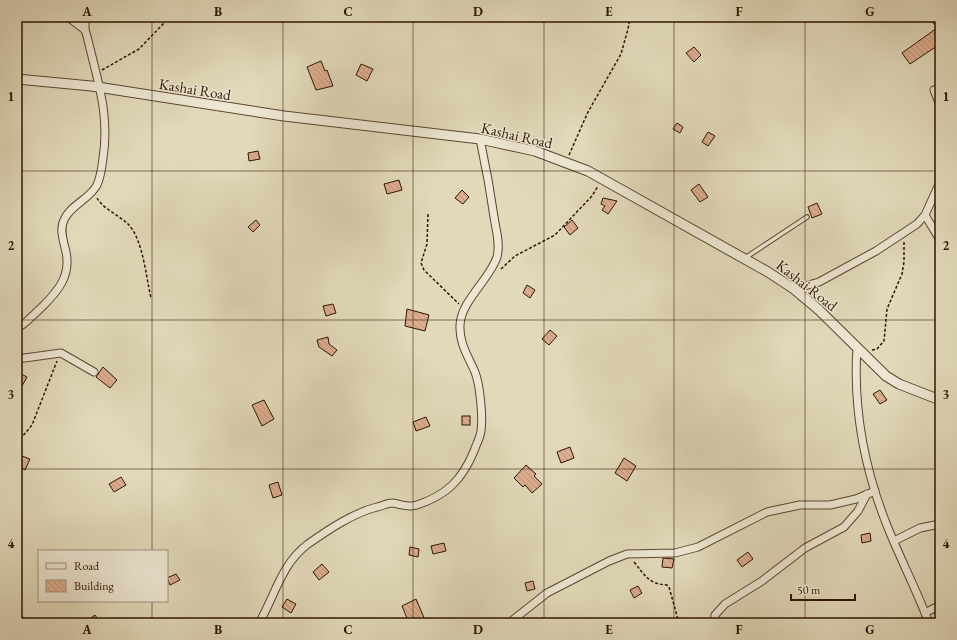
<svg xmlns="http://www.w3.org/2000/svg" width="957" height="640" viewBox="0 0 957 640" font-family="'EB Garamond',serif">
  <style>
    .building { fill: url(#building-back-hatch); stroke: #2f1500 }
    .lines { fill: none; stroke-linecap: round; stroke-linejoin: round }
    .service-casing { stroke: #5c462e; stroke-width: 5.5 }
    .minor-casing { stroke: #5c462e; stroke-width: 9 }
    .tertiary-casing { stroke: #5c462e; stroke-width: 11 }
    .path { stroke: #2f1500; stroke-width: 1.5; stroke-dasharray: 3 2; stroke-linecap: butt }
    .service { stroke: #ece6d2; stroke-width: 3.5 }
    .minor { stroke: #ece6d2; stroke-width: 7 }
    .tertiary { stroke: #ece6d2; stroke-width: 9 }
    .grid { fill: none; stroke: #2f1500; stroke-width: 1; stroke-opacity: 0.55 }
    .labels { text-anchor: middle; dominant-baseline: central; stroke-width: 3; stroke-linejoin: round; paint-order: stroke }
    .street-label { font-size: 15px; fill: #2f1500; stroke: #ece6d2 }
    .neatline { fill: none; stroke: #2f1500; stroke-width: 1.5 }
    .grid-label { font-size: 13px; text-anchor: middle; font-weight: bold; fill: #2f1500 }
  </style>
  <defs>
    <pattern id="building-back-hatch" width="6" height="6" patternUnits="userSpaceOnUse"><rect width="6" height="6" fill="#ddae8f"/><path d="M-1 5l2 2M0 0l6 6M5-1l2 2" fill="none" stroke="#be957a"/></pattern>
  </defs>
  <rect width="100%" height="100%" fill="#e1d9ba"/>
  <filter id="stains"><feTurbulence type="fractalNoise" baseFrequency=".005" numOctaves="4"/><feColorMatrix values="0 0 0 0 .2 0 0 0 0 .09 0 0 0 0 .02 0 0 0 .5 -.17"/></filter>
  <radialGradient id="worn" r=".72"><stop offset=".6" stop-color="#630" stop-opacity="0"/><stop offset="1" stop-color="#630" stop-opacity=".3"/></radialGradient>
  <g class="building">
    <polygon points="929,17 940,17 940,44 910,64 902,53 937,28"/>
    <polygon points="694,47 701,55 694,62 686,53"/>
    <polygon points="321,61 325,71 327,70 333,86 316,90 307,67"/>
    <polygon points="361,64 373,69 367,81 356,75"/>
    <polygon points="677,123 683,127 680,133 673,129"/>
    <polygon points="708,132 715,136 708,146 702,142"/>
    <polygon points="258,151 260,159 249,161 248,153"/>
    <polygon points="399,180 402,190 387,194 384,184"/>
    <polygon points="699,184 708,197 700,202 691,190"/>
    <polygon points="462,190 469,197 463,204 455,198"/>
    <polygon points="603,198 617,201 608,214 602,210 605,206 601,204"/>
    <polygon points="817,203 822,214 812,218 808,207"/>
    <polygon points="256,220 260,225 253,232 248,227"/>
    <polygon points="572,220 578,228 570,235 564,227"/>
    <polygon points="527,285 535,290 530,298 523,293"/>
    <polygon points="333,304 336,313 326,316 323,306"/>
    <polygon points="407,309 429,315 425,331 405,326"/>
    <polygon points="550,330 557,336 549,345 542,339"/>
    <polygon points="328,337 329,344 337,350 332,356 319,347 317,340"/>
    <polygon points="103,367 117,380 110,388 96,377"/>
    <polygon points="19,373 27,377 22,386 17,383"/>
    <polygon points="880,390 887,400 880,404 873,394"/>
    <polygon points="264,400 274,419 262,426 252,405"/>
    <rect x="462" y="416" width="8" height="9"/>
    <polygon points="426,417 430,426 416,431 413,422"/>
    <polygon points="570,447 574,458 561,463 557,452"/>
    <polygon points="22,456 30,459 25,470 17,466"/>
    <polygon points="624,458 636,466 627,481 615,473"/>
    <polygon points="526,465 536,474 534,476 542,484 532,493 525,485 523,487 514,478"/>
    <polygon points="121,477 126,485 114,492 109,484"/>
    <polygon points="278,482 282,495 273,498 269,485"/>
    <polygon points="870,533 871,541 862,543 861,535"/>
    <polygon points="444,543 446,551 433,554 431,546"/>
    <polygon points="410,547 419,549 418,557 409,555"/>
    <polygon points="748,552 753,559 742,567 737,560"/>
    <polygon points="663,558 674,559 672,568 662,567"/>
    <polygon points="322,564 329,572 319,580 313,572"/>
    <polygon points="176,574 180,580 170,585 167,578"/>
    <polygon points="533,581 535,589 527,591 525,583"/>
    <polygon points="638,586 642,593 634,598 630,590"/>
    <polygon points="287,599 296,604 291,613 282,607"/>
    <polygon points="416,599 425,620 417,623 409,623 402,606"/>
    <polygon points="95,615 100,623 84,623"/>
  </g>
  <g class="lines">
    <defs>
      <polyline id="service" points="745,258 807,217"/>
      <g id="minor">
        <polyline points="85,30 85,17"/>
        <polyline points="934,90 940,105"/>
        <polyline points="925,215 940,240"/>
        <polyline points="794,289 819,282 876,251 917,224 925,215 940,182"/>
        <path d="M22 325C29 320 35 313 42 307 58 291 71 276 66 252 64 243 59 229 64 220 70 205 90 199 97 185 101 176 102 167 103 158 110 114 97 79 87 36L85 30 68 17"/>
        <path d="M857 347C853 408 865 471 888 528 901 560 917 591 929 623"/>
        <polyline points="17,359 61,353 94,372"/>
        <polyline points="894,541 920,528 940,524"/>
        <polyline points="925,613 940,605"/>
        <polyline points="17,618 25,623"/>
        <path d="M259 623C275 596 281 564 308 544 328 530 353 513 377 507 382 506 388 503 392 503 401 504 408 508 417 505 447 495 462 480 474 451 476 445 480 438 481 431 483 417 480 385 475 372 468 356 459 343 460 325 461 301 490 279 497 257 500 246 497 233 495 223 491 195 486 167 480 139"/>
        <polyline points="509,623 547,593 609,561 627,554 675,553 698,547 767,512 800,505 830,505 856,499 875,491"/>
        <polyline points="714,623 715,615 725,604 762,581 805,548 844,527 858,511 867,494"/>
      </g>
      <polyline id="tertiary" points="17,79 91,86 284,116 480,139 535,151 588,171 768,272 794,289 819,310 886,376 899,384 940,400"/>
    </defs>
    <use href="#service" class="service-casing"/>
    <use href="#minor" class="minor-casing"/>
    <use href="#tertiary" class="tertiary-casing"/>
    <g class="path">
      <polyline points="885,17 888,19"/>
      <polyline points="102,70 139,49 166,21"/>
      <polyline points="569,155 588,112 621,54 628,29 630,17"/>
      <path d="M97 198C103 209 119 215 128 224 143 239 146 277 151 298"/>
      <polyline points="428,214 427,244 421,263 424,270 459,304"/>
      <polyline points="501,269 515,256 555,235 592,196 598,186"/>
      <polyline points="872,350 877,349 884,341 887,309 902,274 904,262 904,242"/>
      <polyline points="17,443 32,425 57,361"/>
      <path d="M634 562C645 575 648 584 667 585L669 587 679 623"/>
    </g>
    <use href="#service" class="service"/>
    <use href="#minor" class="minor"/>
    <use href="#tertiary" class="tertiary"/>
  </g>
  <path class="grid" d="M152 17V551M283 17V623M413 17V623M544 17V623M674 17V623M805 17V623M17 171H940M17 320H940M17 469H940M152 601V623"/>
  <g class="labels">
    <g class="street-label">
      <text transform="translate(195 89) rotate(9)">Kashai Road</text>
      <text transform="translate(517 135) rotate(13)">Kashai Road</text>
      <text transform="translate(807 285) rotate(38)">Kashai Road</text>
    </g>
  </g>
  <rect width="957" height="640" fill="none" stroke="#e1d9ba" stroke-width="44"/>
  <rect x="38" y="550" width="130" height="52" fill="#ece6d2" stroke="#a0927e"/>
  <rect x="46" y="563" width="20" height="6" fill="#ece6d2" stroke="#a0927e"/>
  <text x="74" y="570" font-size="12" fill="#2f1500">Road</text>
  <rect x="46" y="580" width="20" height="12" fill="url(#building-back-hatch)" stroke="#a0927e"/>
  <text x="74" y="590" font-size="12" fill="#2f1500">Building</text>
  <path d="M791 594v6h64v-6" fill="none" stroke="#2f1500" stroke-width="2"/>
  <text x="797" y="594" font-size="12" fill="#2f1500" stroke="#ece6d2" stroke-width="3" paint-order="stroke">50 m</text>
  <rect x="22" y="22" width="913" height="596" class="neatline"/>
  <g class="grid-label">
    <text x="87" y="16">A</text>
    <text x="218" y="16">B</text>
    <text x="348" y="16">C</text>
    <text x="478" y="16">D</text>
    <text x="609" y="16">E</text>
    <text x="739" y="16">F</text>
    <text x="870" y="16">G</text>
    <text x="11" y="101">1</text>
    <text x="946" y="101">1</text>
    <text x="11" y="250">2</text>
    <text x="946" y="250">2</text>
    <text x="11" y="399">3</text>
    <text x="946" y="399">3</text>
    <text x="11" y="548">4</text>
    <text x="946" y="548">4</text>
    <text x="87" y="634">A</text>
    <text x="218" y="634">B</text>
    <text x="348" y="634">C</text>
    <text x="478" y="634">D</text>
    <text x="609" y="634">E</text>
    <text x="739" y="634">F</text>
    <text x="870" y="634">G</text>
  </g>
  <rect width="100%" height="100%" filter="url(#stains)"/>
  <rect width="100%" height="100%" fill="url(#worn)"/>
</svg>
